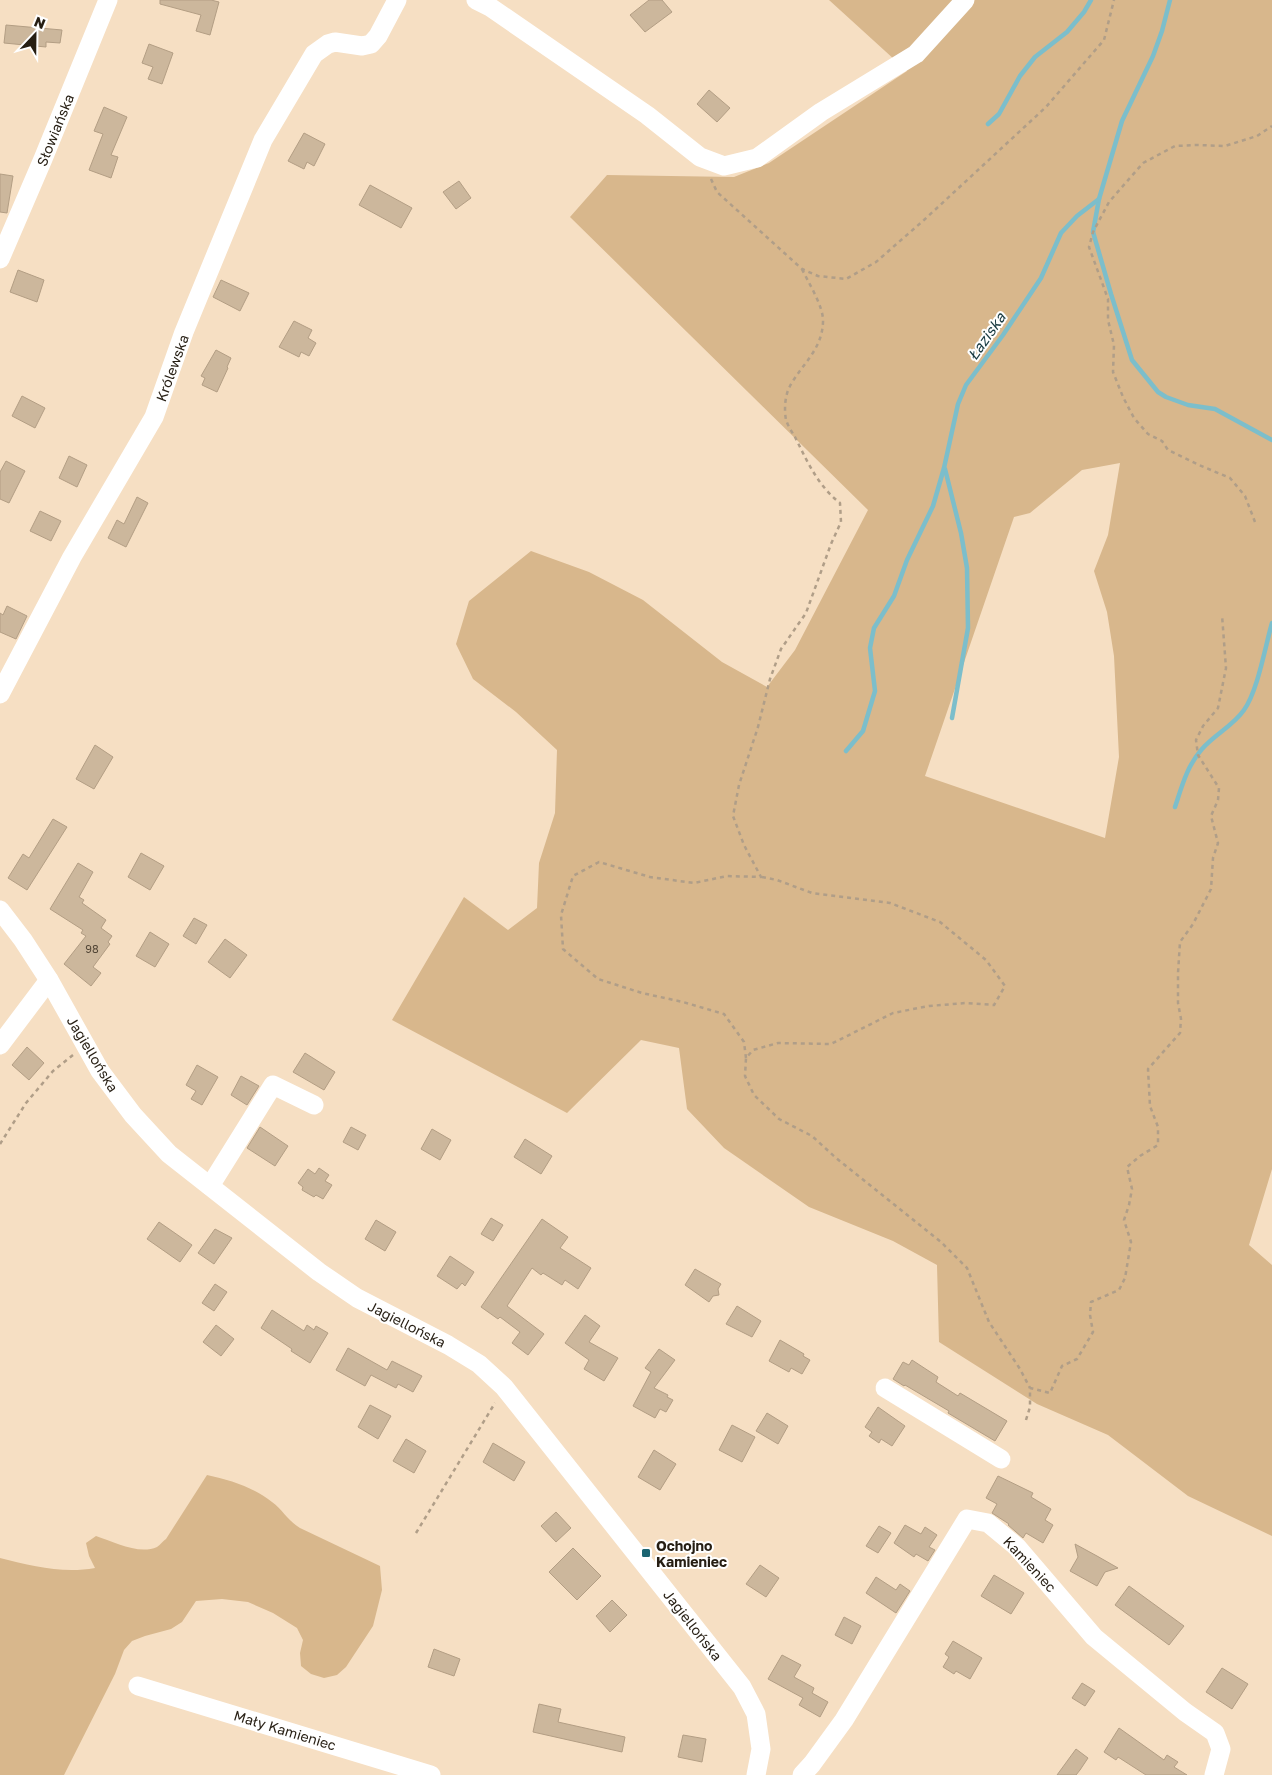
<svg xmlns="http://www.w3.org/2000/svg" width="1272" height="1775" viewBox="0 0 1272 1775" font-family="'Golos Text',sans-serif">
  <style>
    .green { fill: #d8b78c; fill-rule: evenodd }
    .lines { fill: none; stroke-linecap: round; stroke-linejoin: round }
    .stream { stroke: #7cbecb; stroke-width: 4.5 }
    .building { fill: #ccb79c; stroke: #b39e84 }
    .path { stroke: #b09e88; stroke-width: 2.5; stroke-dasharray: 4 4; stroke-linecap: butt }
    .minor { stroke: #fff; stroke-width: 19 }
    .poi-dot { fill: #1b6471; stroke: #fff; stroke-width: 2 }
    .labels { text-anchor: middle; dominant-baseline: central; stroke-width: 4; stroke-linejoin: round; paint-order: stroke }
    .number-label { font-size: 11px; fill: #504435 }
    .street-label { font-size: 14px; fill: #261e13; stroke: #fff }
    .poi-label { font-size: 14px; font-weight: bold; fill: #261e13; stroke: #fff; text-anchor: start }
    .water-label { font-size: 15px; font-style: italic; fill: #183940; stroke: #fff }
  </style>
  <rect width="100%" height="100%" fill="#f6dfc3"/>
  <g class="green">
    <path d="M829 0H1272V1169L1249 1245 1272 1265V1536L1188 1496 1108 1435 1037 1404 939 1342 937 1265 893 1241 809 1207 724 1148 687 1109 679 1048 641 1040 567 1113 392 1020 464 897 508 930 537 908 539 863 555 813 557 750 516 712 473 679 456 644 469 601 531 551 589 572 643 600 722 662 767 687 795 650 868 510 570 217 607 175 734 177 769 163 907 71ZM1120 463 1108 535 1094 571 1107 612 1114 656 1119 757 1105 838 925 776 1014 517 1030 513 1082 470Z"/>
    <path d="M207 1475C230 1480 253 1487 272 1502 283 1510 287 1520 300 1528L380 1566 382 1590 373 1626 346 1667 337 1675 324 1678 311 1674 301 1666 300 1653 303 1640 297 1628 273 1613 248 1602 222 1599 196 1601 182 1622 171 1629 145 1636 132 1641 124 1650 115 1674 64 1775H0V1558C32 1566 63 1574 95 1568L89 1556 86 1543 96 1536C114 1542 139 1555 157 1547 160 1545 163 1541 166 1539Z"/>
  </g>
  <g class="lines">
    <g class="stream">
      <polyline points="1170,0 1162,31 1153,56 1122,121 1099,199 1093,232 1111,294 1132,360 1158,392 1166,397 1188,405 1215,409 1272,440"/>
      <polyline points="988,124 999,114 1020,76 1035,57 1067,32 1084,12 1091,0"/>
      <polyline points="945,469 961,533 967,568 968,628 952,718"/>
      <polyline points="846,751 863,731 875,691 870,648 874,628 894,596 907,560 933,506 944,468 958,404 966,385 1003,335 1041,278 1061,233 1077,216 1099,199"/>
      <path d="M1175 807C1182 786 1187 766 1202 749 1215 734 1233 726 1244 710 1258 690 1265 647 1272 623"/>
    </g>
  </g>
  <g class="building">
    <polygon points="160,0 211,0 219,2 210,35 196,31 201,15 160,4"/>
    <polygon points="649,0 662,0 672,12 645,32 630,15"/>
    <polygon points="6,25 62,30 60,43 46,42 46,47 4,43"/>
    <polygon points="149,44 173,53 162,84 148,79 153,67 142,63"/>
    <polygon points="709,90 730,108 717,122 697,104"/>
    <polygon points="104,107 127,117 111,155 118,157 111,178 89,170 103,134 94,131"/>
    <polygon points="304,133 325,144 314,166 307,162 304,169 288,161"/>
    <polygon points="0,174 13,176 7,213 0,212"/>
    <polygon points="459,181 471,198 456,209 443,192"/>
    <polygon points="370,185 412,208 401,228 359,205"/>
    <polygon points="18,270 44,280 37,302 10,292"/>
    <polygon points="221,280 249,293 240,311 213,297"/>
    <polygon points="294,321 312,330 308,338 316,343 309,356 301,352 299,357 279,347"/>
    <polygon points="216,350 231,358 227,367 228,368 217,392 202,385 205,378 201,376"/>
    <polygon points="22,396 45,408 35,428 12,416"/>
    <polygon points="69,456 87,465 77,487 59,478"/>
    <polygon points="6,461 25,471 9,503 0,499 0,472"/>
    <polygon points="137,497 148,503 126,547 108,538 117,520 124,524"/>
    <polygon points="40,511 61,521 51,541 30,531"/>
    <polygon points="7,606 27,616 16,639 0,632 0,613 3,615"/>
    <polygon points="95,745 113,757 94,789 76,779"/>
    <polygon points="53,819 67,827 27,890 8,878 23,854 29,858"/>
    <polygon points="141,853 164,866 150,890 128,877"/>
    <polygon points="78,863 93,872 79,897 84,900 82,903 106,920 101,928 112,936 108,942 110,944 93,967 101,973 91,986 64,964 86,936 81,933 83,930 50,909"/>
    <polygon points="194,918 207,925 196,944 183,936"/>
    <polygon points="150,932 169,944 155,967 136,956"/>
    <polygon points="225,939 247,955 230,978 208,962"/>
    <polygon points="27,1047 44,1063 29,1080 12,1065"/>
    <polygon points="305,1053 335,1072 324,1090 293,1072"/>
    <polygon points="197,1065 218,1077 202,1105 191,1099 196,1091 186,1085"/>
    <polygon points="241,1076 259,1086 247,1105 231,1095"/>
    <polygon points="260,1127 288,1146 275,1166 247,1148"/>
    <polygon points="351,1127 366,1135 358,1150 343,1142"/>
    <polygon points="432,1129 451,1140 440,1160 421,1149"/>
    <polygon points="525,1139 552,1156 541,1174 514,1157"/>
    <polygon points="319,1168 329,1175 325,1181 332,1185 323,1199 316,1195 314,1197 302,1190 303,1187 298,1183 308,1169 315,1174"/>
    <polygon points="491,1218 503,1225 493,1241 481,1234"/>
    <polygon points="542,1219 568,1237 560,1248 591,1268 578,1289 565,1280 562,1285 543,1273 541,1275 532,1268 507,1306 544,1334 528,1355 512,1343 520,1332 500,1317 498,1319 481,1307"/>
    <polygon points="376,1220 396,1232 385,1251 365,1239"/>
    <polygon points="159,1222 192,1245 180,1262 147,1239"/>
    <polygon points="215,1229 232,1238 214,1264 198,1253"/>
    <polygon points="450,1256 474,1272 465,1286 462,1283 457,1289 437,1276"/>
    <polygon points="695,1269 721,1284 718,1289 719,1295 713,1296 709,1302 685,1285"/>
    <polygon points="215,1284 227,1292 214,1311 202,1303"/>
    <polygon points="737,1306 761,1321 752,1337 726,1324"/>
    <polygon points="272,1310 304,1331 307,1325 314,1330 316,1326 328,1333 310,1363 291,1351 292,1349 261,1328"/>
    <polygon points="585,1315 600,1326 589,1342 618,1358 604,1381 584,1369 589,1360 565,1343"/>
    <polygon points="216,1325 234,1339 221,1356 203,1342"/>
    <polygon points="780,1340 804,1354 803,1356 810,1360 802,1374 791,1368 789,1372 769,1361"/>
    <polygon points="348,1348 387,1370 392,1361 422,1376 413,1392 398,1384 396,1388 371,1375 365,1386 336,1370"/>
    <polygon points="659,1349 675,1360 654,1388 668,1395 667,1397 673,1400 666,1412 660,1409 655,1418 633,1406 651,1372 645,1368"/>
    <polygon points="912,1360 938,1377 936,1382 958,1396 960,1393 1007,1421 995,1441 948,1413 949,1411 905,1385 904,1386 893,1379 903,1362 909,1365"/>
    <polygon points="370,1405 391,1416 378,1439 358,1427"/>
    <polygon points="878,1407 905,1426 892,1446 881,1439 879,1443 869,1436 872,1432 865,1427"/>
    <polygon points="767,1413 788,1426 778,1444 756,1431"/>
    <polygon points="732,1425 755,1437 742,1462 719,1450"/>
    <polygon points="406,1439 426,1451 414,1473 393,1461"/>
    <polygon points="493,1443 525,1462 514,1481 483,1462"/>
    <polygon points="654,1450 676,1464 660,1490 638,1477"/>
    <polygon points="998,1476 1033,1493 1031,1497 1051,1509 1045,1520 1053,1525 1043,1543 1026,1533 1023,1538 1008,1525 1009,1524 992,1513 997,1504 986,1498"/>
    <polygon points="556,1512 571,1528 556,1542 541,1526"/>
    <polygon points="905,1525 921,1534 925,1527 937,1535 929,1547 935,1550 928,1561 916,1554 914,1557 894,1543"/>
    <polygon points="879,1526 891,1533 878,1553 866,1546"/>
    <polygon points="1075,1544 1097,1556 1118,1568 1105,1572 1097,1586 1070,1571 1078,1557"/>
    <polygon points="573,1548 601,1576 577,1600 549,1572"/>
    <polygon points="760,1565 779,1578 766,1597 746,1584"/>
    <polygon points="994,1575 1024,1593 1011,1614 981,1596"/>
    <polygon points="876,1577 896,1590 900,1584 910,1591 896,1613 866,1593"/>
    <polygon points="1129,1586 1184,1626 1169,1645 1115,1605"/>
    <polygon points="612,1600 627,1615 610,1632 596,1616"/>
    <polygon points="844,1617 861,1626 852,1644 835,1635"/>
    <polygon points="953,1641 982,1658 970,1679 956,1671 954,1674 943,1667 949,1657 945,1654"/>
    <polygon points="434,1649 460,1659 454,1676 428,1667"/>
    <polygon points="782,1655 801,1665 794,1677 814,1688 812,1693 828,1702 820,1717 799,1705 803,1698 768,1679"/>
    <polygon points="1222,1668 1248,1684 1232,1709 1206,1692"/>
    <polygon points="1082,1683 1095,1691 1085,1706 1072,1698"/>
    <polygon points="539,1704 561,1709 558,1722 625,1737 622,1752 533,1732"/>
    <polygon points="1119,1728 1164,1760 1167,1755 1178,1762 1174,1767 1187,1775 1146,1775 1118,1757 1116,1760 1104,1752"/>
    <polygon points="683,1735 706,1739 702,1762 678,1757"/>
    <polygon points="1076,1749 1088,1758 1080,1770 1076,1775 1057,1775"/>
  </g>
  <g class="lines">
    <g class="path">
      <polyline points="711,179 717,192 802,269 818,276 846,279 876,262 924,220 1046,107 1104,40 1114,0"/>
      <polyline points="1255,522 1245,496 1230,478 1199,465 1168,450 1162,441 1148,434 1134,418 1123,397 1113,372 1114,345 1108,320 1108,299 1089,247 1093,232 1109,202 1143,163 1175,146 1197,145 1225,146 1257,136 1272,126"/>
      <polyline points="762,877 777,880 812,893 890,903 940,922 986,960 1005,986 994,1005 966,1003 929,1006 893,1013 831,1044 778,1043 753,1050 746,1058 745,1076 754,1095 779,1119 812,1136 836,1158 941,1242 967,1268 989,1322 1020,1369 1030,1388"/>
      <path d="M746 1058 744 1042 724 1014 683 1002 642 993 598 979 563 949 561 915 573 876 599 862 650 877 694 883 727 876 761 877 744 845 733 816 739 785 758 727 770 679 781 649 806 613 831 544 841 522 840 503C818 486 807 461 795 437 792 432 788 426 786 420 784 409 785 395 790 386 802 364 822 350 823 322 824 307 808 282 802 269"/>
      <polyline points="0,1144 26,1103 53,1071 73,1055"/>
      <polyline points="1026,1420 1030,1407 1030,1388 1050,1393 1062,1366 1077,1359 1093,1332 1090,1315 1091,1302 1119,1290 1125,1278 1131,1242 1124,1220 1129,1205 1132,1189 1127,1167 1140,1156 1158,1145 1158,1127 1150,1106 1148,1069 1180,1033 1181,1019 1178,1003 1178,973 1180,942 1193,924 1211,889 1213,858 1218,843 1211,816 1218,800 1219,788 1198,755 1196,740 1203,726 1218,708 1226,668 1222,615"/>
      <polyline points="416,1533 495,1403"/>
    </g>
    <g class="minor">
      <polyline points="476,0 490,7 647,115 700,157 724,166 757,158 821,112 916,54 965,0"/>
      <polyline points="0,259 43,159 108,0"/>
      <polyline points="0,694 72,557 154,417 184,332 263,140 314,54 328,44 335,42 362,46 371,44 378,36 397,0"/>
      <polyline points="0,910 23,940 49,980 100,1071 133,1115 169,1154 319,1272 357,1298 448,1345 479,1364 504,1387 742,1687 756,1714 761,1749 756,1775"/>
      <polyline points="0,1045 49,980"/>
      <polyline points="210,1186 273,1085 314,1105"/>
      <polyline points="885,1388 1001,1459"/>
      <polyline points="138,1686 431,1775"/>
      <polyline points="802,1775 812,1764 844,1720 967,1519 988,1523 1017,1547 1094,1637 1185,1712 1215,1733 1221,1749 1214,1775"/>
    </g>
  </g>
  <rect class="poi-dot" x="641" y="1548" width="10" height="10" rx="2.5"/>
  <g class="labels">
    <g class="number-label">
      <text x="92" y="948">98</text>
    </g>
    <g class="street-label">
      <text transform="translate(55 130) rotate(-68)">Słowiańska</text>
      <text transform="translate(172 368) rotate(-70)">Królewska</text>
      <text transform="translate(93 1054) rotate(59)">Jagiellońska</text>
      <text transform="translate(407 1324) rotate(27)">Jagiellońska</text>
      <text transform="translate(1030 1564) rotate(47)">Kamieniec</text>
      <text transform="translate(693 1625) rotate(52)">Jagiellońska</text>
      <text transform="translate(285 1730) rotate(17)">Mały Kamieniec</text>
    </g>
    <g class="poi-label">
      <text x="656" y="1545">Ochojno<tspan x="656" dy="16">Kamieniec</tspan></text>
    </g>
    <g class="water-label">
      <text transform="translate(986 336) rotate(-55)">Łaziska</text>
    </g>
  </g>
  <g transform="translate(35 35) rotate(22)" stroke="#ffffff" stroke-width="4" paint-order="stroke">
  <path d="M0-4L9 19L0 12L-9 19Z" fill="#261e13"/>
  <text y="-8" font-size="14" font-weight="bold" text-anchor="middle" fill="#261e13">N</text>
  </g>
</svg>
